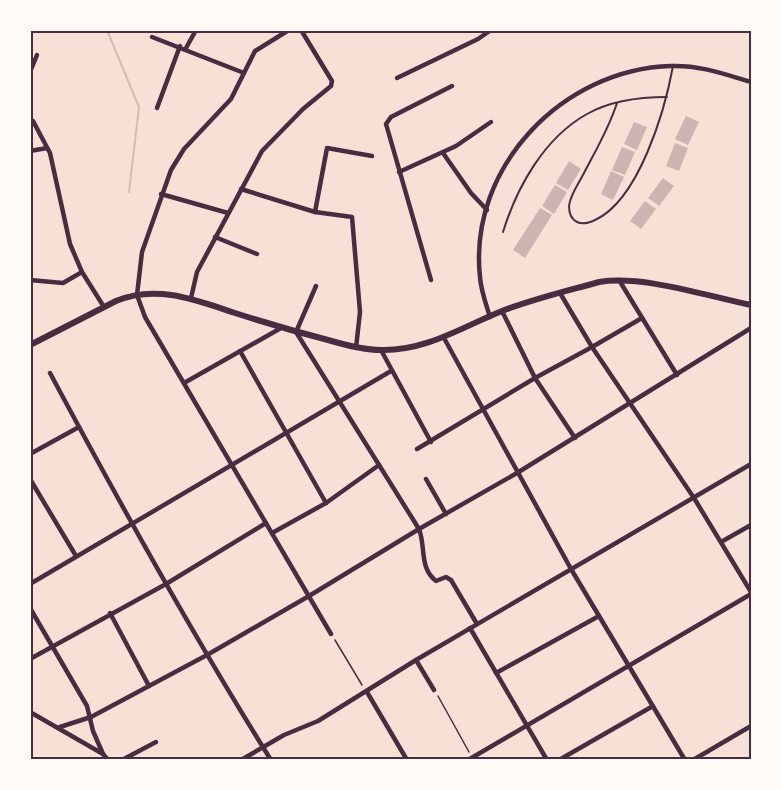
<svg xmlns="http://www.w3.org/2000/svg" width="781" height="790" viewBox="0 0 781 790" font-family="'Libre Baskerville',serif">
  <style>
    .lines { fill: none; stroke-linecap: round; stroke-linejoin: round }
    .stream { stroke: #dcb8b0; stroke-width: 2 }
    .building { fill: #ccb4b1 }
    .path { stroke: #4a2c40; stroke-width: 1.5 }
    .service { stroke: #4a2c40; stroke-width: 2 }
    .minor { stroke: #4a2c40; stroke-width: 4.5 }
    .tertiary { stroke: #4a2c40; stroke-width: 6 }
    .neatline { fill: none; stroke: #4a2c40; stroke-width: 2 }
  </style>
  <rect width="100%" height="100%" fill="#f7e1d7"/>
  <g class="lines">
    <polyline class="stream" points="107,30 139,107 129,192"/>
  </g>
  <g class="building">
    <polygon points="686,116 699,122 688,145 675,139"/>
    <polygon points="634,122 647,127 637,150 624,144"/>
    <polygon points="675,143 688,148 679,171 666,166"/>
    <polygon points="622,147 635,152 625,175 612,170"/>
    <polygon points="569,161 581,169 568,190 556,183"/>
    <polygon points="611,171 624,177 613,200 601,194"/>
    <polygon points="663,178 674,186 659,206 648,198"/>
    <polygon points="555,185 567,192 554,214 542,206"/>
    <polygon points="645,201 656,209 641,229 630,221"/>
    <polygon points="540,208 552,215 525,258 513,250"/>
  </g>
  <g class="lines">
    <g class="path">
      <polyline points="335,640 362,685"/>
      <polyline points="438,696 469,752"/>
    </g>
    <g class="service">
      <path d="M617 103C609 128 596 150 584 173 579 183 570 195 569 206 569 212 571 219 577 222 583 225 589 223 595 220 639 200 665 110 673 66"/>
      <path d="M503 232C517 187 544 138 587 114 610 101 640 97 667 97"/>
    </g>
    <g class="minor">
      <polyline points="289,30 255,51 231,99 184,149 171,170 142,252 137,295 145,317 331,634"/>
      <polyline points="382,30 387,30"/>
      <polyline points="152,37 244,73"/>
      <polyline points="186,48 196,30"/>
      <polyline points="30,72 37,55"/>
      <polyline points="397,78 478,39 491,30"/>
      <polyline points="157,108 180,46"/>
      <polyline points="30,119 33,121 50,153 70,244 82,272 104,307"/>
      <polyline points="30,151 47,148"/>
      <polyline points="443,153 471,193 487,210"/>
      <polyline points="399,172 456,146 491,122"/>
      <polyline points="241,189 315,212 352,217 360,312 356,348"/>
      <polyline points="161,194 228,213"/>
      <polyline points="315,212 327,148 372,156"/>
      <polyline points="215,237 257,254"/>
      <polyline points="30,280 63,283 82,272"/>
      <polyline points="431,280 386,124 391,117 452,86"/>
      <polyline points="619,280 677,375"/>
      <path d="M316 286 296 332 419 529C426 547 419 568 436 581L446 577 451 580 477 624"/>
      <polyline points="560,293 592,347 694,498 751,592"/>
      <polyline points="191,298 197,272 262,151 303,109 331,86 332,81 301,30"/>
      <polyline points="502,311 535,378 575,438"/>
      <path d="M490 317C486 304 481 291 480 277 468 167 563 69 671 66 700 65 724 74 751 82"/>
      <polyline points="444,338 571,569 685,760"/>
      <polyline points="381,350 431,442"/>
      <polyline points="240,351 326,503"/>
      <path d="M50 373C120 504 192 634 271 760"/>
      <polyline points="184,383 281,328"/>
      <polyline points="417,449 535,378 592,347 642,318"/>
      <polyline points="30,454 79,427"/>
      <polyline points="30,479 76,556"/>
      <polyline points="426,479 446,514"/>
      <polyline points="272,533 326,503 379,465"/>
      <polyline points="721,542 751,525"/>
      <polyline points="30,584 391,371"/>
      <polyline points="30,608 87,706 93,731 103,754 108,760"/>
      <polyline points="110,613 149,686"/>
      <polyline points="470,628 547,760"/>
      <polyline points="30,659 166,584 266,523"/>
      <polyline points="416,660 434,690"/>
      <polyline points="496,673 599,616"/>
      <polyline points="367,692 407,760"/>
      <polyline points="30,712 103,754"/>
      <polyline points="60,727 91,717 207,655 309,596 419,529 517,473 751,328"/>
      <polyline points="122,760 156,742"/>
      <polyline points="241,760 284,735 318,721 416,660 751,464"/>
      <polyline points="468,760 751,594"/>
      <polyline points="559,760 653,706"/>
      <polyline points="693,760 751,726"/>
    </g>
    <path class="tertiary" d="M30 345 116 301C156 284 196 300 235 313 266 323 297 332 328 340 345 345 363 350 381 350 426 351 462 327 502 311 533 299 567 291 599 282 644 275 706 296 751 305"/>
  </g>
  <rect width="781" height="790" fill="none" stroke="#fffaf5" stroke-width="63"/>
  <rect x="32" y="32" width="718" height="726" class="neatline"/>
</svg>
